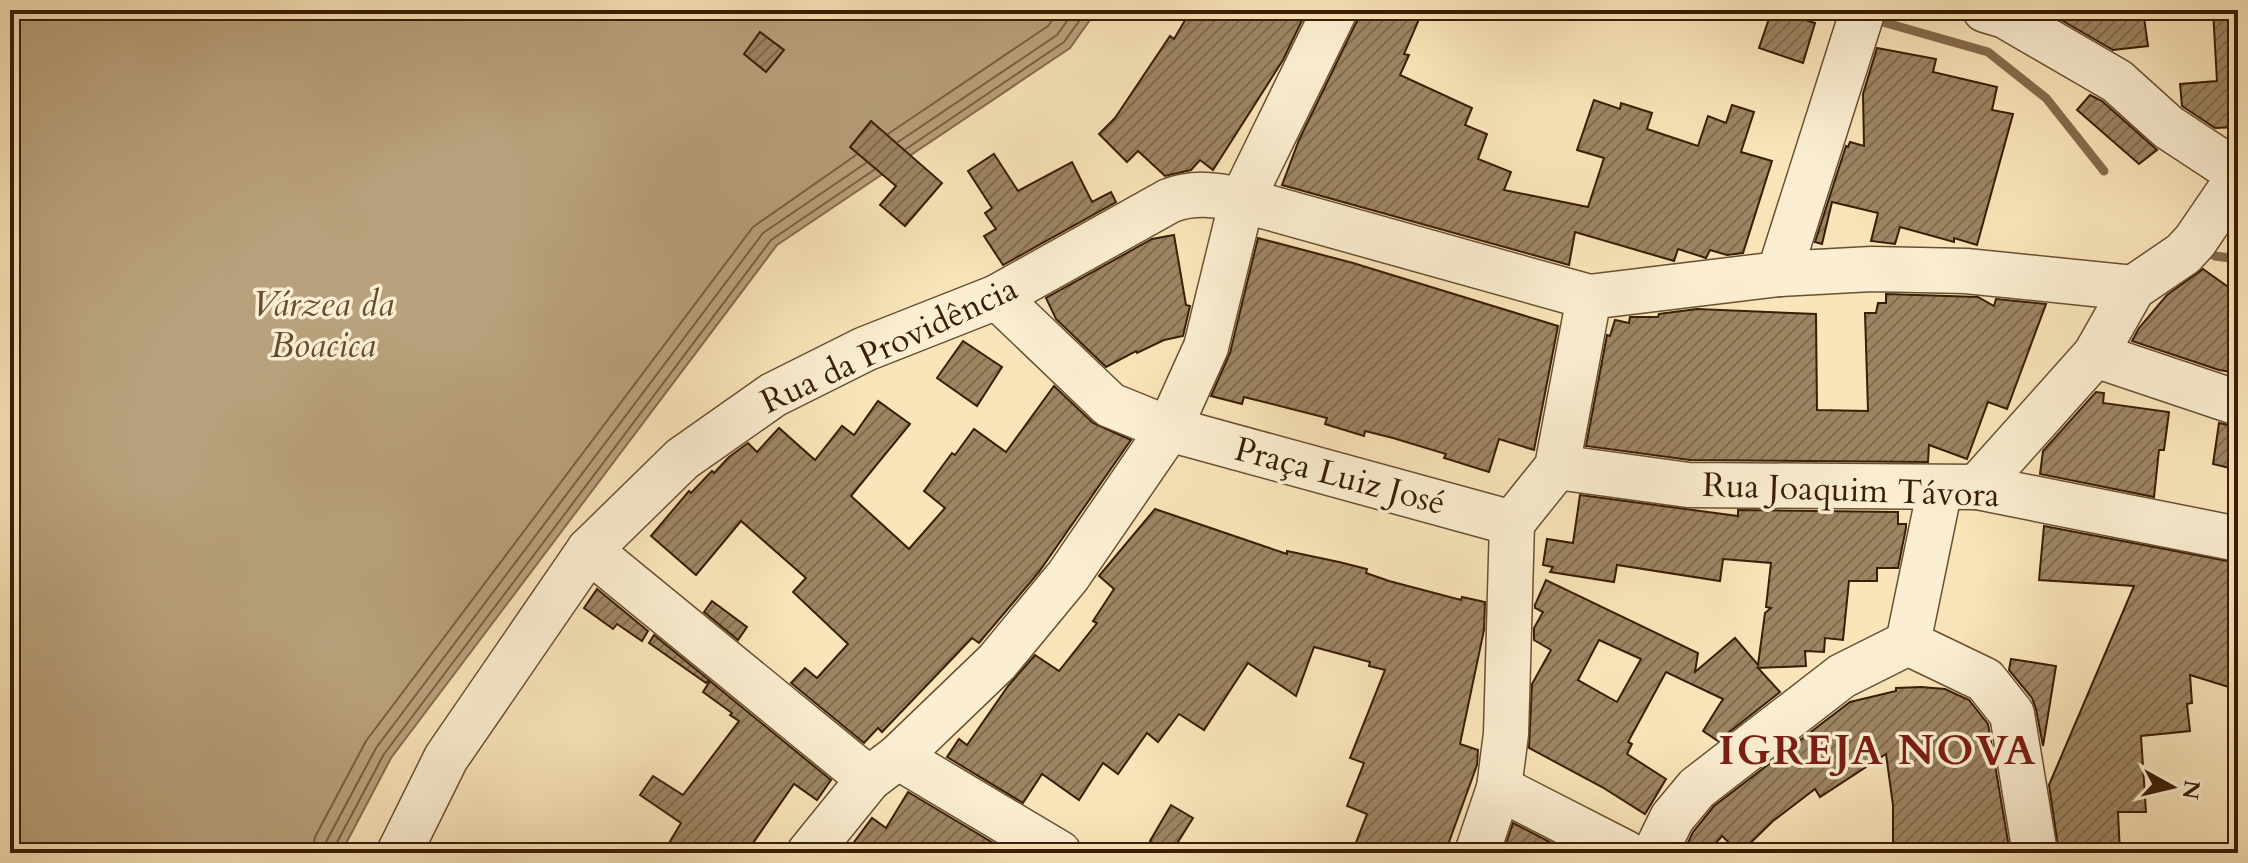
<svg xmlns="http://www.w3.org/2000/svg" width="2248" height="863" viewBox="0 0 2248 863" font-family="Cardo,serif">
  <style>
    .water { fill: #b8a17c; stroke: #856c4c; stroke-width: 2 }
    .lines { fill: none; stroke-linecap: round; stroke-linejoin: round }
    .shore { stroke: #785f40; stroke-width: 2 }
    .stream { stroke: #856c4c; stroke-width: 9 }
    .building { fill: url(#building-hatch); stroke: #391d05; stroke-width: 2; fill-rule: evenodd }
    .minor-casing { stroke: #694f32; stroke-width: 47 }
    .minor { stroke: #fbeed2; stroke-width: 44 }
    .labels { text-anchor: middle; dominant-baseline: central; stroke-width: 7; stroke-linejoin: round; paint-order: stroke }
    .street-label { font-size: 34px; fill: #391d05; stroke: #fbeed2 }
    .water-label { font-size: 36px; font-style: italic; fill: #654b2f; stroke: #fbeed2 }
    .district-label { font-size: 42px; font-weight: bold; letter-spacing: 2px; fill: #7a1f14; stroke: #fbeed2 }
  </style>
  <defs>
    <pattern id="building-hatch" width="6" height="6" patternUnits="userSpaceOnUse" patternTransform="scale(2)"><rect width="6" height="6" fill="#9d8563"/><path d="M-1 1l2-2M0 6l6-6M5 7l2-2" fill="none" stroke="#816c50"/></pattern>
  </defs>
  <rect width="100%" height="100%" fill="#f9e5b9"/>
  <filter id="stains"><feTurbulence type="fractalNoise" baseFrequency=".0025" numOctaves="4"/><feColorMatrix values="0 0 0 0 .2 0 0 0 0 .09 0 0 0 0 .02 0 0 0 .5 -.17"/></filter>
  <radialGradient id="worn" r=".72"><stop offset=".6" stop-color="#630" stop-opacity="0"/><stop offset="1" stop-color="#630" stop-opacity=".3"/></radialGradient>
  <polygon class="water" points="10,10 1097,10 1070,48 777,245 391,758 341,853 10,853"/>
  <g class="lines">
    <g class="shore">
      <polyline points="888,134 1048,26 1060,10"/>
      <polyline points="898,142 1057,35 1075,10"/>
      <polyline points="906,149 1064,42 1087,10"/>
      <polyline points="312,853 315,837 366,741 753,227 856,155"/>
      <polyline points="324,853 326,842 376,748 763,233 866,163"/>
      <polyline points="334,853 335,846 384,754 771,240 874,170"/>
    </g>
    <g class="stream">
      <polyline points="1872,19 1988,52 2046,98 2104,171"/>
      <polyline points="2205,248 2215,256 2238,259"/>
    </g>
  </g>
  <g class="building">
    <polygon points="1191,10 1307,10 1283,60 1213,170 1200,160 1191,170 1165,176 1138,151 1127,162 1099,134 1115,118 1170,36 1174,39"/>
    <polygon points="1360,10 1423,10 1404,54 1409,55 1400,75 1472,108 1465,125 1487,134 1478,159 1511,172 1504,190 1588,207 1604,158 1577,150 1594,100 1620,109 1621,103 1652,113 1647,129 1698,146 1708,116 1726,123 1732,105 1754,112 1741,152 1772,161 1743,253 1727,255 1710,250 1706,258 1678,249 1674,261 1575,232 1569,265 1282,185 1299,140 1357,21"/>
    <polygon points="1772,10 1815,23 1803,63 1759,48"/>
    <polygon points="2055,10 2143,10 2148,46 2113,50 2056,17"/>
    <polygon points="2213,10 2238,10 2238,127 2215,128 2182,106 2180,84 2217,81"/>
    <polygon points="760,32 784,50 766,72 744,54"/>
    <polygon points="1877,48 1936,59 1933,72 1997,87 1992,110 2013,114 1977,245 1954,238 1954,242 1900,227 1895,244 1871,241 1878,213 1832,202 1822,244 1815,242 1846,146 1848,147 1850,142 1864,146 1863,94"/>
    <polygon points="2090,95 2102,101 2157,150 2139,164 2077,110"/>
    <polygon points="871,121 942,183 905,226 880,205 896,186 850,147"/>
    <polygon points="994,154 1018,191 1072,162 1092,202 1111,192 1116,202 1003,265 984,236 996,229 985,213 992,208 968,171"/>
    <polygon points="1174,235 1186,305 1190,306 1183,336 1164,340 1137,353 1136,351 1106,367 1056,319 1046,298 1152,239"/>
    <polygon points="1258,238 1353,263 1558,326 1534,450 1499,439 1489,472 1444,458 1446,454 1393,438 1365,431 1364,436 1325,424 1327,418 1244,397 1242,404 1211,396 1230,353"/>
    <polygon points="2203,269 2238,294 2238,373 2219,370 2132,341 2139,328 2167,295"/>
    <polygon points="1886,294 1978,297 1994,306 1996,299 2046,304 2007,409 1988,402 1967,459 1929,445 1928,462 1690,460 1586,446 1607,335 1610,336 1615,320 1629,323 1630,317 1658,317 1659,314 1697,309 1816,314 1817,410 1868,411 1865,313 1876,313 1878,303 1886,303"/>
    <polygon points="963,341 1002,367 977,406 937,378"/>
    <polygon points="1054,386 1093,423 1131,440 1039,572 979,643 972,638 882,732 878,728 864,743 791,683 805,668 817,678 848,644 793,592 806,578 741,521 696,575 651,536 689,491 691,493 712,471 714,473 729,457 748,443 757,452 779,428 815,460 842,426 854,435 878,401 910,424 851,496 909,549 945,508 924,491 952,453 955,455 974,429 1006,452"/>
    <polygon points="2096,392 2104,393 2103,403 2169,412 2164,450 2159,450 2154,497 2040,474 2043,451"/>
    <polygon points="2219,423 2238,427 2238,470 2213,464"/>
    <path d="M1580 495 1738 516V510L1898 512V524H1906V528L1898 568H1877V581H1849L1843 640 1825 638 1824 652 1805 651 1806 666 1758 668 1780 692 1718 741 1703 731 1723 699 1666 672 1628 742 1632 744 1627 754 1666 779 1645 814 1602 787 1529 748 1532 684 1551 650 1534 640V628L1543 612 1535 608V605L1546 580 1698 653 1695 672 1735 638 1758 665 1765 613 1771 608 1766 607 1771 563 1723 559 1720 581 1617 565 1614 582 1550 572 1553 567 1543 565 1547 539 1573 543ZM1599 640 1641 659 1617 702 1578 680Z"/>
    <polygon points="1155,509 1287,554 1287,551 1339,562 1367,569 1366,573 1389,581 1461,600 1462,597 1485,602 1484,630 1460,744 1478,750 1477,765 1445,853 1352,853 1367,814 1347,806 1364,763 1350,758 1385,670 1369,666 1370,662 1314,647 1296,696 1248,663 1204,730 1179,714 1158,742 1147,733 1118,774 1103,763 1079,800 1042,774 1023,803 947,757 959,739 967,745 1008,686 1035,655 1059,671 1097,623 1093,621 1114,589 1099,576"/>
    <polygon points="2044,526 2238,563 2238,690 2190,675 2192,703 2187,704 2190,731 2141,736 2146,812 2118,812 2120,853 2059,853 2049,785 2134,586 2039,580"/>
    <polygon points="597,589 648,631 642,641 617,624 613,629 584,608"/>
    <polygon points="712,601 747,627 738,640 704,612"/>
    <polygon points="654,635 709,680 706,683 649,643"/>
    <polygon points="2011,659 2056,666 2043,746 2036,709 2032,698 2009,670"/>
    <polygon points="710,681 831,780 817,800 794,784 746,853 663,853 681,823 640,795 653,776 683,795 739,721 730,715 732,713 703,692"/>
    <polygon points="1921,687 1945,689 1969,700 1988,724 2010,853 1893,853 1893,805 1886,754 1820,797 1815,789 1773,821 1740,853 1722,836 1707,853 1683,853 1693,832 1714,806 1850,702 1896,691 1896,688"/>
    <polygon points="908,792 1010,853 846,853 872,818 886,828"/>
    <polygon points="1171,805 1193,818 1171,853 1168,853 1150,841"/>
    <polygon points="1513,823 1571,853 1503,853"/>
  </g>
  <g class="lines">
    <defs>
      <g id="minor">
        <polyline points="1985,10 2005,16 2117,81 2168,127 2238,173"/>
        <polyline points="1779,274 1863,10"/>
        <polyline points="997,297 1110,405 1169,429 1512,523"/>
        <polyline points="2095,355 2238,403"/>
        <polyline points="1557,467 1688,485 1977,487 2238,539"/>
        <polyline points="1977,487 2095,355 2133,288 2183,254 2195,241 2238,178"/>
        <polyline points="1512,523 1557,467 1589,297"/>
        <polyline points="589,550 869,779"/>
        <polyline points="1908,643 1985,680 2012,714 2035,853"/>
        <polyline points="1908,643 1940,488"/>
        <polyline points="898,757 1059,853"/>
        <polyline points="1499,788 1626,853"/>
        <path d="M399 853 446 758 589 550 682 459 773 395 865 349 997 297 1169 201C1194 191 1216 195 1242 200L1589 297 1779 274 1872 269 1966 271 2133 288"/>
        <polyline points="809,853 869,779 898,757 997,662 1068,576 1169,429 1206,347 1242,200 1335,10"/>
        <polyline points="1477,853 1499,788 1506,734 1512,523"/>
        <polyline points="1655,853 1672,818 1697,788 1842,676 1908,643"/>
      </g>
    </defs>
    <use href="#minor" class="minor-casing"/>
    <use href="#minor" class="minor"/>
  </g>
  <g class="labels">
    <g class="street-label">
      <text transform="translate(889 345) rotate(-25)">Rua da Providência</text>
      <text transform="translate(1340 476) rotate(15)">Praça Luiz José</text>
      <text transform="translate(1851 490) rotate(2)">Rua Joaquim Távora</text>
    </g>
    <g class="water-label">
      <text x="323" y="304">Várzea da<tspan x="323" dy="41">Boacica</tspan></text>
    </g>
    <g class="district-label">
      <text x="1878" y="750">IGREJA NOVA</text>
    </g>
  </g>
  <rect width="2248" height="863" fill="none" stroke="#f9e5b9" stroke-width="40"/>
  <rect x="12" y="12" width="2224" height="839" fill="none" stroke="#391d05" stroke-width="4"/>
  <rect x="20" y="20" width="2208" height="823" fill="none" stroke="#391d05" stroke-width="2"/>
  <g transform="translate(2172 787) rotate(98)" stroke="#fbeed2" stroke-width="6" paint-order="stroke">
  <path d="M0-6L14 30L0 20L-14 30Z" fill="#391d05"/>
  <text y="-12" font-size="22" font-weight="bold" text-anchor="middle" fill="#391d05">N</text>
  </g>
  <rect width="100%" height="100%" filter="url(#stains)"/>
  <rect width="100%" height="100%" fill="url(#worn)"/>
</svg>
